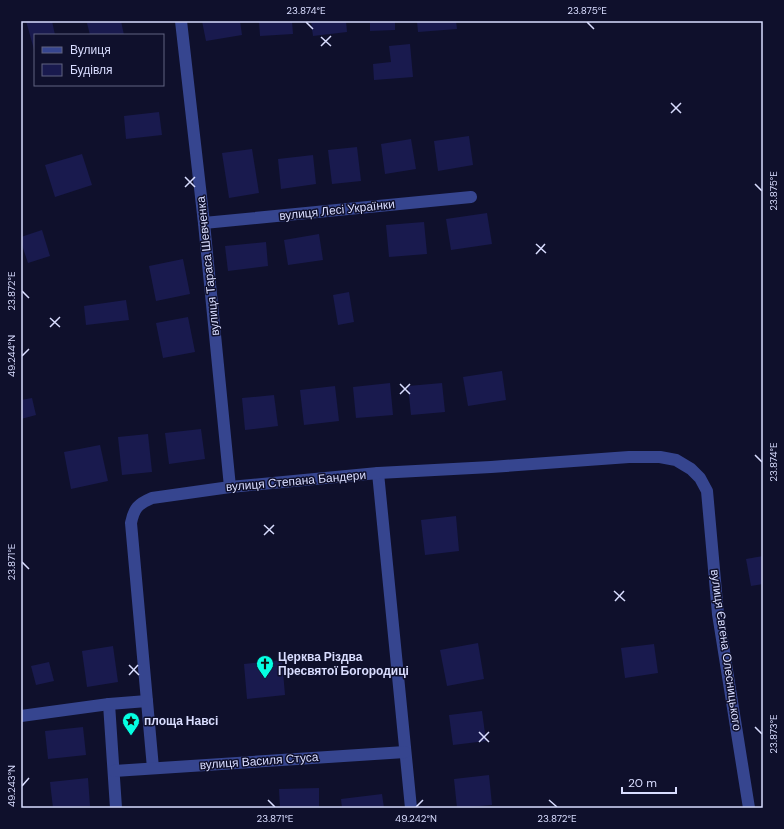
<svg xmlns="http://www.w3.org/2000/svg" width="784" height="829" viewBox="0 0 784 829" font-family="'DM Sans',sans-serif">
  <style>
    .building { fill: #191a4e }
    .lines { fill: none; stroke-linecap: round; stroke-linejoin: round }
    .minor { stroke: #36458f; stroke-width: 12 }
    .ticks { fill: none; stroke: #d9ddff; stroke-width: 1.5 }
    .labels { text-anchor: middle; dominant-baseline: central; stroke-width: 3; stroke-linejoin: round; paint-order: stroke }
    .street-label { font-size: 12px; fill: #d9ddff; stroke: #0f102c }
    .poi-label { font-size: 12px; font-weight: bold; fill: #d9ddff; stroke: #0f102c; text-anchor: start }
    .neatline { fill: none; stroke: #d9ddff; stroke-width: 1.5 }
    .ticks-label { font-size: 10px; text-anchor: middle; fill: #d9ddff }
  </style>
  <rect width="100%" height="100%" fill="#0f102c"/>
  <g class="building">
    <polygon points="26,21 52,21 55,35 35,35 35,53"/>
    <polygon points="96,21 121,21 124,35 90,35 87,23"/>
    <polygon points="202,21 240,21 242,35 206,41"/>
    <polygon points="259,21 292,21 293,34 260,36"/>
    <polygon points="311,21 346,21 347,32 313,36"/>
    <polygon points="370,21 395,21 395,30 370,31"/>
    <polygon points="417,21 456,21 457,29 418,32"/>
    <polygon points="410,44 413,77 374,80 373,64 391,62 389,46"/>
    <polygon points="159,112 162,135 126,139 124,116"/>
    <polygon points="469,136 473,165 438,171 434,141"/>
    <polygon points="411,139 416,169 385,174 381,144"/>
    <polygon points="357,147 361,181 332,184 328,150"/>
    <polygon points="252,149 259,193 229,198 222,153"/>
    <polygon points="82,154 92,185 55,197 45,165"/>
    <polygon points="313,155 316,184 281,189 278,159"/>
    <polygon points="487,213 492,244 451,250 446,219"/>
    <polygon points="424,222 427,254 389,257 386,225"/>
    <polygon points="42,230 50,256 28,263 21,242 21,237"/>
    <polygon points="319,234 323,260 288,265 284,240"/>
    <polygon points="266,242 268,266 228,271 225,246"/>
    <polygon points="183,259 190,294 156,301 149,266"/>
    <polygon points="349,292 354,322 338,325 333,295"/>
    <polygon points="126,300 129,320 86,325 84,306"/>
    <polygon points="188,317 195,352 163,358 156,323"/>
    <polygon points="502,371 506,400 468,406 463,377"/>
    <polygon points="390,383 393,415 356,418 353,387"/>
    <polygon points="442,383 445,412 411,415 408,386"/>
    <polygon points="335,386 339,421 304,425 300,390"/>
    <polygon points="274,395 278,426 245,430 242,398"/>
    <polygon points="32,398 36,415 21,419 21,400"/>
    <polygon points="201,429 205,459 169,464 165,433"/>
    <polygon points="148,434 152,472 122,475 118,437"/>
    <polygon points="100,445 108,481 71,489 64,452"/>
    <polygon points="456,516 459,551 425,555 421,520"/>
    <polygon points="763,556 763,584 751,586 746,559"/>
    <polygon points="478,643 484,679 447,686 440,650"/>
    <polygon points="654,644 658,673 625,678 621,648"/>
    <polygon points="113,646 118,682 87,687 82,651"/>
    <polygon points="282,660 285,695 247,699 244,664"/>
    <polygon points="49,662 54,681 36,685 31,666"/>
    <polygon points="482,711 486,741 453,745 449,715"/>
    <polygon points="83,727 86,755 48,759 45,731"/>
    <polygon points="489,775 492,805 457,808 454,779"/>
    <polygon points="88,778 90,806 53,808 50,782"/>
    <polygon points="319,788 319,808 280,808 279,789"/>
    <polygon points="382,794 384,808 342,808 341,799"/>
  </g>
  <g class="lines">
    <g class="minor">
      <polyline points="181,21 204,223 230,487"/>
      <polyline points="204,223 471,197"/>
      <polyline points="378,473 411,808"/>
      <polyline points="109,704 116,808"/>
      <polyline points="21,716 109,704 147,701"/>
      <path d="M153 768 131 523C134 508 138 504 152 498L230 487 378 473 491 467 629 457H660L676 460 691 469 700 478 707 491 718 614 749 808"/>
      <polyline points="114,771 405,752"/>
    </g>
  </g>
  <path class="ticks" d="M306 22 313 29M587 22 594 29M321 37 331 46M321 46 331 36M671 103 681 113M671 113 681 103M185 177 195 187M755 184 762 191M185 187 195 177M536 244 546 253M536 254 545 244M22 291 29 298M50 318 60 327M50 327 60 317M22 356 29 349M400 384 410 394M400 394 410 384M755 455 762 462M264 525 274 534M264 535 274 525M22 562 29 569M614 591 625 601M615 601 624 591M129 665 139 675M129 675 138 665M755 727 762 734M479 732 489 742M479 742 489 732M22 786 29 778M268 800 275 807M549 800 557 807M416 807 423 800"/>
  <defs>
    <symbol id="church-pin" viewBox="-11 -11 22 30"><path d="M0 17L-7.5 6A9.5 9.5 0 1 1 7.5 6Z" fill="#05ffe2" stroke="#0f102c"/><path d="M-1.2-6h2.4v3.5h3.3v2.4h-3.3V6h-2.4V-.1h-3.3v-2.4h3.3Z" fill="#111"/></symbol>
    <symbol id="sight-pin" viewBox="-11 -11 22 30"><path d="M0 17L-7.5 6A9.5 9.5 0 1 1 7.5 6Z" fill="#05ffe2" stroke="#0f102c"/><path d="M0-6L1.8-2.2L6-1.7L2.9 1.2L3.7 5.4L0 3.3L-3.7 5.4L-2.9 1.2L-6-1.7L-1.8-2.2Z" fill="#111"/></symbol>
  </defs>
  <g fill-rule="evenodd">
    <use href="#church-pin" x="255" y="654" width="20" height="27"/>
    <use href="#sight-pin" x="121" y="711" width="20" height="27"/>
  </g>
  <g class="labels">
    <g class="street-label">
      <text transform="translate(337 210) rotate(-6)">вулиця Лесі Українки</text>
      <text transform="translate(208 266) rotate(-96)">вулиця Тараса Шевченка</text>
      <text transform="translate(296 481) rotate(-5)">вулиця Степана Бандери</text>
      <text transform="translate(726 650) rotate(82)">вулиця Євгена Олесницького</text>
      <text transform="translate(259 761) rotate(-4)">вулиця Василя Стуса</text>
    </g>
    <g class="poi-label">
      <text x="278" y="657">Церква Різдва<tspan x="278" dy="14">Пресвятої Богородиці</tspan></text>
      <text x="144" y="721">площа Навсі</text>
    </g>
  </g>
  <rect width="784" height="829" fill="none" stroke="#0f102c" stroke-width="44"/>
  <rect x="34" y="34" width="130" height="52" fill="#0f102c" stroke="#606280"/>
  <rect x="42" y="47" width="20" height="6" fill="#36458f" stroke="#606280"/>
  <text x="70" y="54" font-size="12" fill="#d9ddff">Вулиця</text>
  <rect x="42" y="64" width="20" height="12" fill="#191a4e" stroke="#606280"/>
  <text x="70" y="74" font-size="12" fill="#d9ddff">Будівля</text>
  <path d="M622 787v6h54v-6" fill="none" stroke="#d9ddff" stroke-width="2"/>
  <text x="628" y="787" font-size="12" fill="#d9ddff" stroke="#0f102c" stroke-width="3" paint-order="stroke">20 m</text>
  <rect x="22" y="22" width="740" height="785" class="neatline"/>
  <g class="ticks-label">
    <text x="306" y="14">23.874°E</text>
    <text x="587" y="14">23.875°E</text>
    <text transform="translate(773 191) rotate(-90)" y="4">23.875°E</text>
    <text transform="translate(11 291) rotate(-90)" y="4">23.872°E</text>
    <text transform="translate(11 356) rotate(-90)" y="4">49.244°N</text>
    <text transform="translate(773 462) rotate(-90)" y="4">23.874°E</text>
    <text transform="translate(11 562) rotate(-90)" y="4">23.871°E</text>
    <text transform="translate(773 734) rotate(-90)" y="4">23.873°E</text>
    <text transform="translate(11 786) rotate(-90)" y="4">49.243°N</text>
    <text x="275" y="822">23.871°E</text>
    <text x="416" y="822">49.242°N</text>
    <text x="557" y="822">23.872°E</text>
  </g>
</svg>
